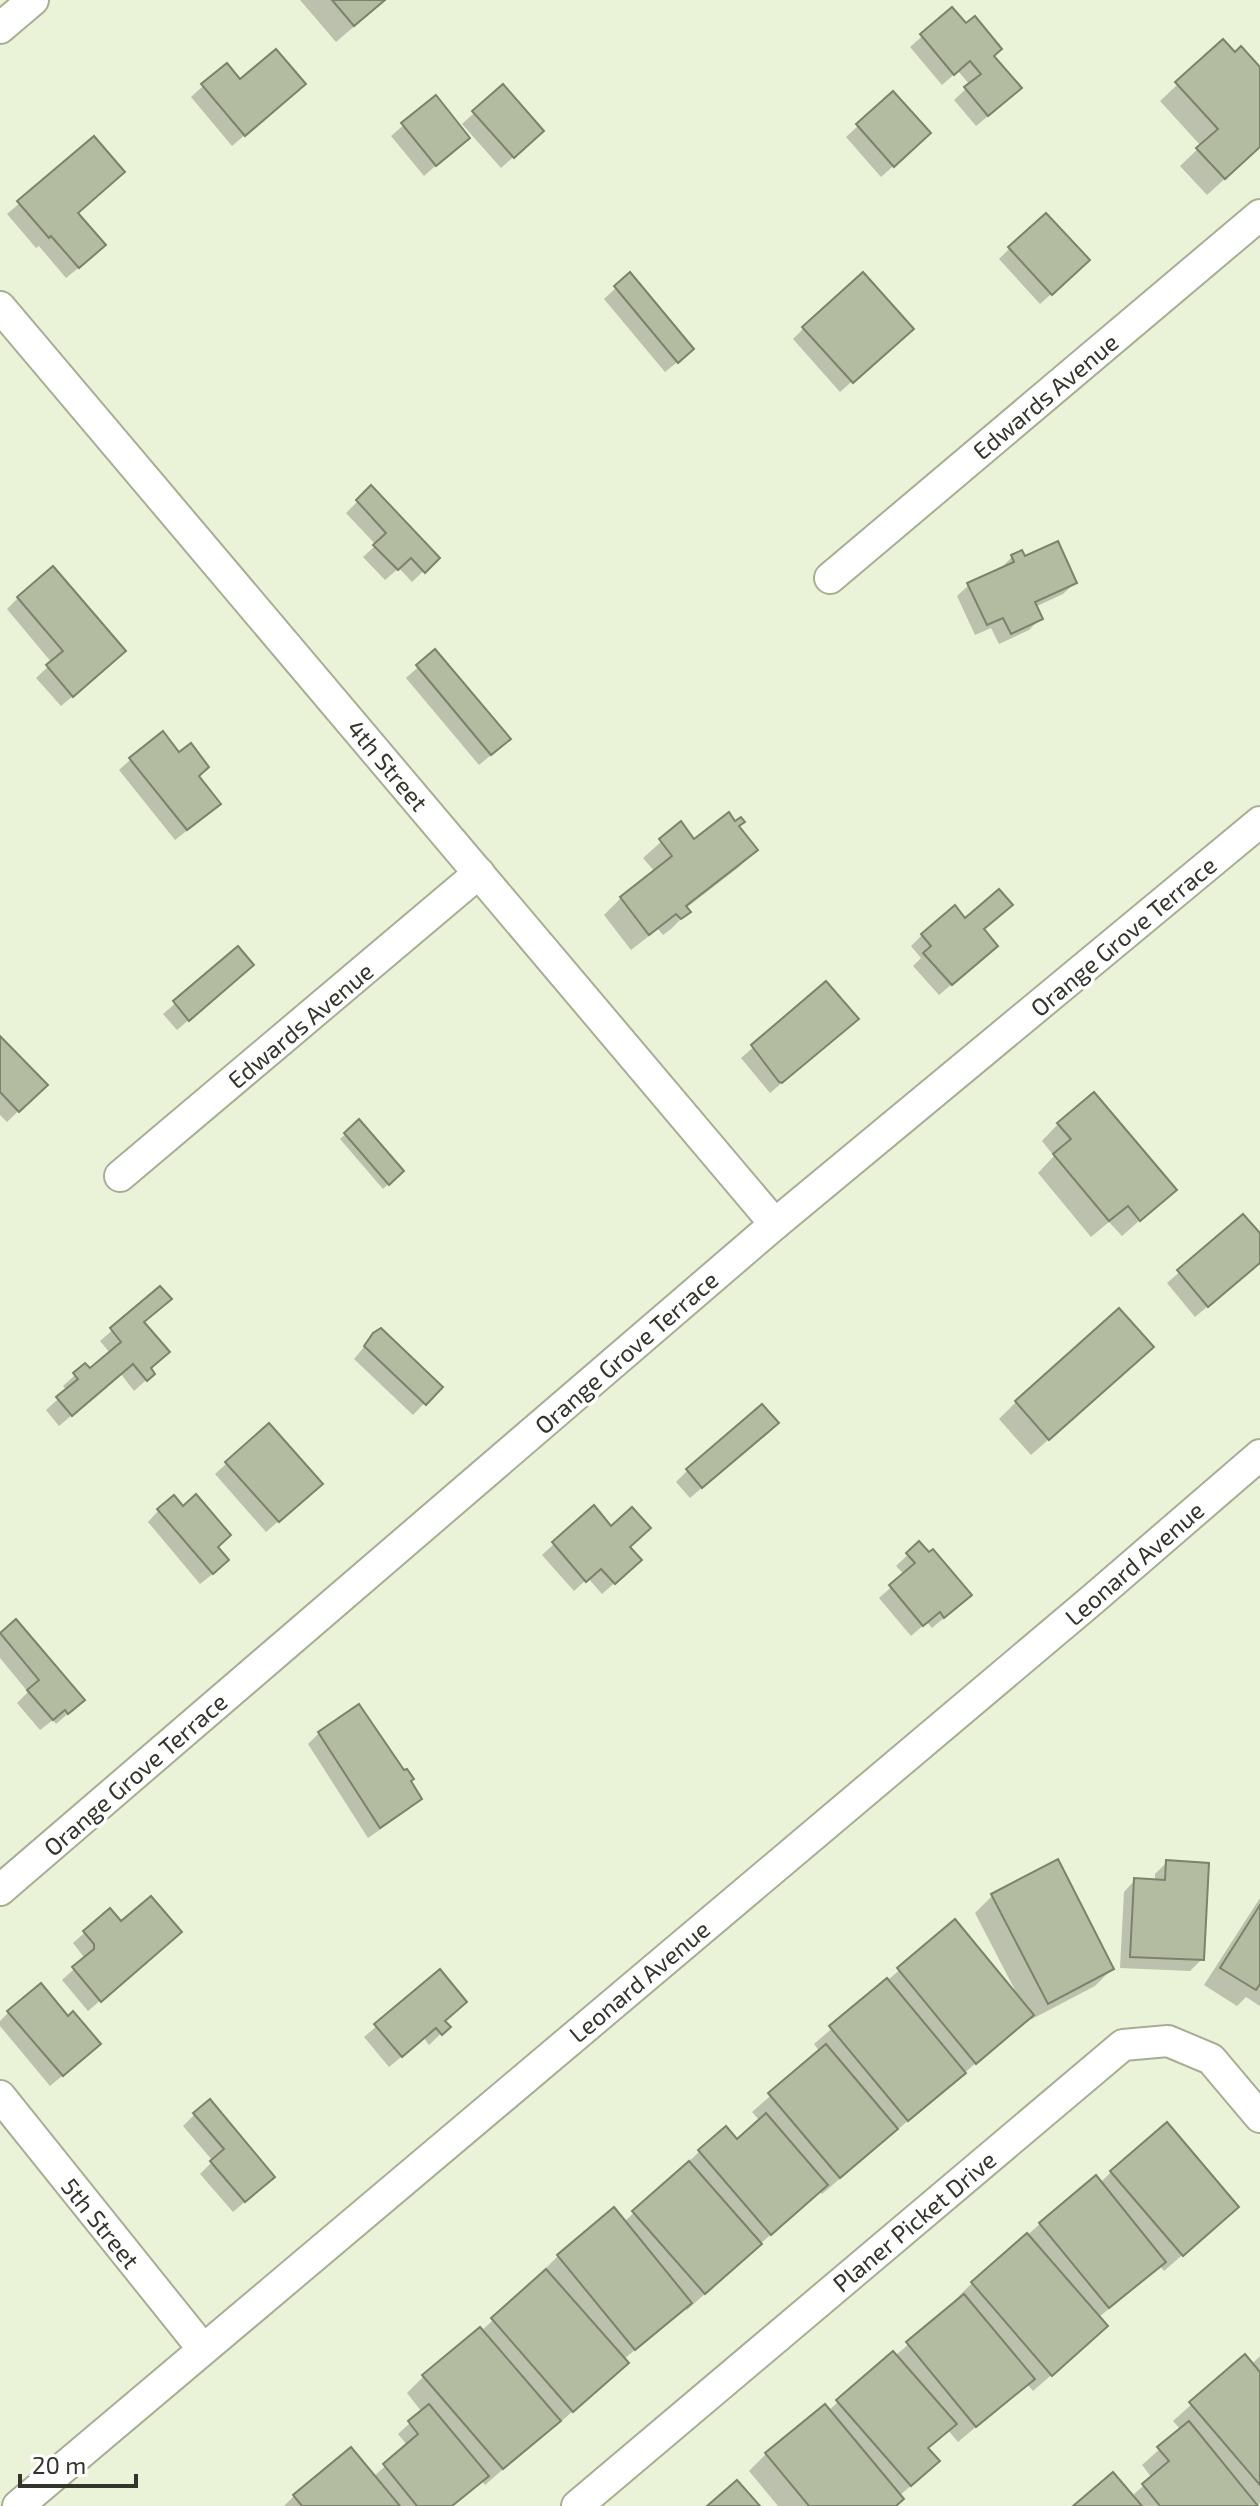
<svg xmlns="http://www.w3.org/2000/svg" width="1260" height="2506" viewBox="0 0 1260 2506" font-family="'Exo 2',sans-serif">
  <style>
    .shadow { fill: #0003 }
    .building { fill: #b3bba1; stroke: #7c836b; stroke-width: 2 }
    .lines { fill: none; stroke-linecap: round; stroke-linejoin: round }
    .minor-casing { stroke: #a6ae94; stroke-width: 34 }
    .minor { stroke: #fff; stroke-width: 30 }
    .labels { text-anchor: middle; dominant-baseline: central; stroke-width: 7; stroke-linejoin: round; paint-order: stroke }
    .street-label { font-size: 24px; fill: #32352a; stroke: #fff }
  </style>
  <rect width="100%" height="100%" fill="#eaf2d7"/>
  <g class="shadow">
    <polygon points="300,0 385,0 336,42"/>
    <polygon points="952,10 992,57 1008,100 976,126 954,100 970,85 958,71 942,85 910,47"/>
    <polygon points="1223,42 1235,55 1260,70 1260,147 1207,195 1180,166 1201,146 1160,101"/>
    <polygon points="226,65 240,82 292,95 232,146 191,97"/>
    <polygon points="893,94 917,145 881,177 846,137"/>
    <polygon points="435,98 467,138 424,176 391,136"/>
    <polygon points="474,113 530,142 501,168 462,124"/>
    <polygon points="94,139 76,214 92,257 66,278 39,246 36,248 7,214"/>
    <polygon points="1010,248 1076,272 1040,304 999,259"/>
    <polygon points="630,275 680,360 665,372 604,299"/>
    <polygon points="804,328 899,340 840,392 793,339"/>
    <polygon points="371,488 437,558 412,582 399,568 385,580 363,557 376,545 346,513"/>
    <polygon points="1012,557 1024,559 1075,583 1063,594 1035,607 1041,618 1029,630 999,644 991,628 975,635 957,596 969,585 1001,568"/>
    <polygon points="18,598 112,663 61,706 36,678 52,663 7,609"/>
    <polygon points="435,652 497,750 479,765 406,678"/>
    <polygon points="131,759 197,776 207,815 175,840 119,770"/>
    <polygon points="681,824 694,841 737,827 756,850 739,867 686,908 688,912 671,929 663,935 658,929 631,950 604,915 621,898 655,872 643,858"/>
    <polygon points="999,917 982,930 984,957 939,995 913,966 921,958 911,946 922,935 965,920"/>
    <polygon points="238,949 240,976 177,1030 163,1014"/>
    <polygon points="826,984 844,1030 770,1093 741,1058"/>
    <polygon points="0,1039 45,1085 7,1122 0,1115"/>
    <polygon points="359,1122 402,1171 383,1189 340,1139"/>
    <polygon points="1058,1124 1174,1190 1122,1236 1109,1222 1091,1237 1038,1173 1054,1156 1042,1141"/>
    <polygon points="1243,1217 1260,1237 1260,1262 1195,1317 1167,1283"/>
    <polygon points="160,1289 142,1323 149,1369 153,1374 134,1391 121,1374 59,1426 46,1410 67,1391 63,1386 85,1366 89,1371 110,1353 100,1341"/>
    <polygon points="374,1335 440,1387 413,1415 354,1359"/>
    <polygon points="1134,1364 1031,1455 999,1419 1016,1402"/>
    <polygon points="765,1434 690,1498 676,1482 688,1470"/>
    <polygon points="227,1463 309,1495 266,1532 215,1474"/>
    <polygon points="593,1508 628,1547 628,1571 602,1594 588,1578 574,1591 542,1555"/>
    <polygon points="183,1509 216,1548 215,1572 200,1584 148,1522 159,1510"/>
    <polygon points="919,1544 958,1606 932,1628 927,1622 911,1636 879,1598 905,1575 896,1566"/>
    <polygon points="15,1622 71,1711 56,1724 53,1720 40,1730 17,1703 28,1692 0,1658 0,1635"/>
    <polygon points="319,1733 409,1781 420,1798 408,1810 368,1838 308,1744"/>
    <polygon points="1057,1862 1112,1969 1095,1986 1030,2020 1029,2018 822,2194 819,2191 687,2310 685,2307 623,2360 609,2379 555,2427 553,2426 485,2485 481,2480 451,2506 284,2506 294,2496 373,2477 408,2446 398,2434 422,2412 407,2393 424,2376 481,2331 543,2275 541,2273 558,2256 624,2222 700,2151 737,2142 760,2121 752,2112 820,2052 814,2044 955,1922 1017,1994 975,1913 992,1896"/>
    <polygon points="1167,1862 1202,1959 1190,1971 1120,1968 1124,1892 1135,1880 1155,1881 1155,1874"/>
    <polygon points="1260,1898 1260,2006 1246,1997 1237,2006 1204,1985"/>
    <polygon points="110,1910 121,1924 168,1943 88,2011 62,1980 83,1961 83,1956 73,1943"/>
    <polygon points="440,1972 443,2021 448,2027 429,2045 424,2038 389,2067 364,2037"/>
    <polygon points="9,2012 87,2055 50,2086 0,2026 0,2021"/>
    <polygon points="195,2114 261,2188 233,2212 200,2174 213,2161 183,2126"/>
    <polygon points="1111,2172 1237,2207 1164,2271 1160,2266 1098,2318 1088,2343 1033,2391 1027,2384 958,2442 948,2430 927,2450 920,2478 899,2496 895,2506 778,2506 749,2471 766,2454 828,2411 893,2353 895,2356 957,2302 955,2300 972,2283 1040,2224 1100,2183"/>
    <polygon points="1260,2356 1260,2503 1256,2506 1076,2506 1132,2496 1152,2478 1142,2465 1181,2430 1173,2421 1245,2357 1251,2365"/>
  </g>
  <g class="building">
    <polygon points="332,0 385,0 354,26"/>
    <polygon points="952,7 966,23 975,16 1002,49 994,56 1022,88 988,116 964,87 981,74 970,61 954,75 920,34"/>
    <polygon points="1223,39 1235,52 1241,46 1260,67 1260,147 1225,179 1196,148 1218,129 1175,82"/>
    <polygon points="276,49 306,84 245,136 201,84 227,63 240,79"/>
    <polygon points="503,84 544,131 514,158 472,111"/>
    <polygon points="893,91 931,133 894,167 856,124"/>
    <polygon points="436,95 470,138 436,166 401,123"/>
    <polygon points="94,136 125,172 78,213 106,245 79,268 51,236 49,238 17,201"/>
    <polygon points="1046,213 1090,260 1052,295 1008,247"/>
    <polygon points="630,272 694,349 678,363 614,286"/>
    <polygon points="863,272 914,329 853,383 802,327"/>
    <polygon points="371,485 440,558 425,573 411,558 398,570 373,545 386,533 356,500"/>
    <polygon points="1058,541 1077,583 1035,602 1043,619 1011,634 1003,618 987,625 967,583 1014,562 1011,555 1022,550 1025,556"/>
    <polygon points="53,566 126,651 73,697 46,665 63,651 17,597"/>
    <polygon points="435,649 511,739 491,755 416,665"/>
    <polygon points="163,731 179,752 191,743 209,767 199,776 221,804 187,830 129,758"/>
    <polygon points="729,812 735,821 741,817 745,822 739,826 758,850 686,906 691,912 681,919 676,914 649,935 620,897 672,856 659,839 681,821 694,839"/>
    <polygon points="999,889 1013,905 984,929 998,946 952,985 923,953 931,946 921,934 955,905 965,918"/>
    <polygon points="238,946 254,965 189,1021 173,1001"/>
    <polygon points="826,981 859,1019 782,1083 779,1082 751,1045"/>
    <polygon points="0,1036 48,1085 19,1112 0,1092"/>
    <polygon points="1094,1092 1177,1190 1140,1221 1128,1206 1109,1221 1053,1154 1071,1139 1057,1123"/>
    <polygon points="359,1119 404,1171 389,1185 344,1133"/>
    <polygon points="1243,1214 1260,1233 1260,1263 1208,1307 1177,1270"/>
    <polygon points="160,1286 172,1299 144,1322 170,1352 151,1368 155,1374 147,1381 133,1364 72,1416 56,1397 78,1379 73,1373 85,1363 90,1368 121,1342 110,1328"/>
    <polygon points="1119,1308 1154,1347 1049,1440 1015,1401"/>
    <polygon points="381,1328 443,1387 426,1405 364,1346 373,1333"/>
    <polygon points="762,1404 779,1423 702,1488 686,1469"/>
    <polygon points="269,1423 323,1484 279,1522 225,1462"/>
    <polygon points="196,1494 231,1535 218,1547 229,1560 213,1574 157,1509 174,1495 183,1506"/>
    <polygon points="594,1505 611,1526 632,1507 651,1528 630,1547 642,1560 615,1584 601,1569 586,1582 552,1542"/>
    <polygon points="919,1541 929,1552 933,1549 972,1595 944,1618 940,1612 923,1626 889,1585 915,1563 906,1553"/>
    <polygon points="16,1619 85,1700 68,1714 65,1710 53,1720 27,1690 39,1680 0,1633"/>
    <polygon points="359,1704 404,1770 407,1769 414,1779 411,1781 422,1799 380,1828 318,1732"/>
    <polygon points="1058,1859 1114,1969 1048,2004 991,1894"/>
    <polygon points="1166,1860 1209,1863 1204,1960 1130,1957 1134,1878 1165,1880"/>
    <polygon points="151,1896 182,1932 101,2002 72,1967 94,1949 94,1944 83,1931 110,1908 121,1921"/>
    <polygon points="1260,1905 1260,1984 1256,1990 1220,1968"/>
    <polygon points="955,1919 1034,2015 976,2064 897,1968"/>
    <polygon points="440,1969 467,2002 445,2021 451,2027 442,2035 436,2028 402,2057 374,2024"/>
    <polygon points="887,1978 966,2073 908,2121 829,2026"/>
    <polygon points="41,1983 68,2016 73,2011 101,2044 63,2076 7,2011"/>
    <polygon points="826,2044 898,2129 840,2178 768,2093"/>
    <polygon points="210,2099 275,2177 245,2202 210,2161 224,2149 193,2113"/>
    <polygon points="766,2113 828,2185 771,2235 698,2150 726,2126 737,2139"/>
    <polygon points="1167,2122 1239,2207 1183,2256 1110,2171"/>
    <polygon points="689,2161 762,2244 705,2294 632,2211"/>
    <polygon points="1096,2175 1166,2262 1109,2308 1039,2223"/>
    <polygon points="614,2207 692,2303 635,2350 557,2255"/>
    <polygon points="1027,2233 1108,2326 1052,2376 971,2282"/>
    <polygon points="546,2269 629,2363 573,2412 491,2318"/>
    <polygon points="964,2294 1035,2379 976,2427 906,2342"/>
    <polygon points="480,2327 561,2421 503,2469 422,2375"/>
    <polygon points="893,2351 957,2424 928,2448 940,2461 911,2486 836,2400"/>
    <polygon points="1245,2354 1260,2372 1260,2485 1189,2402"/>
    <polygon points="429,2404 489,2476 452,2506 417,2506 383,2464 418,2434 408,2421"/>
    <polygon points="825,2404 904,2499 896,2506 809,2506 765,2453"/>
    <polygon points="1189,2421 1258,2506 1160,2506 1142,2484 1169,2461 1157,2447"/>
    <polygon points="351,2447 400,2506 302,2506 293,2495"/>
    <polygon points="1113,2472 1142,2506 1073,2506"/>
    <polygon points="737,2480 760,2506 707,2506"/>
  </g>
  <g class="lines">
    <defs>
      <g id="minor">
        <polyline points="0,28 33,0"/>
        <polyline points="0,307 775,1224"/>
        <polyline points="830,578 1260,215"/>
        <polyline points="120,1176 479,873"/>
        <polyline points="0,1890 775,1224 1260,822"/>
        <polyline points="0,2096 203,2349"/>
        <polyline points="18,2506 1092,1600 1260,1455"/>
        <polyline points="577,2506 1123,2045 1168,2041 1211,2059 1260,2117"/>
      </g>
    </defs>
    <use href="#minor" class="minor-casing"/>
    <use href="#minor" class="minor"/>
  </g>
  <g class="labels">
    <g class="street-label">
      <text transform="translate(1045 396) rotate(-40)">Edwards Avenue</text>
      <text transform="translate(388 765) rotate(50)">4th Street</text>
      <text transform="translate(1123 936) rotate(-40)">Orange Grove Terrace</text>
      <text transform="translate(300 1025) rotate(-40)">Edwards Avenue</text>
      <text transform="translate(626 1352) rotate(-41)">Orange Grove Terrace</text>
      <text transform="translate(1134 1563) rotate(-41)">Leonard Avenue</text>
      <text transform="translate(135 1774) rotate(-41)">Orange Grove Terrace</text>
      <text transform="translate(639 1981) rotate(-40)">Leonard Avenue</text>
      <text transform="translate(914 2221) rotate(-40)">Planer Picket Drive</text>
      <text transform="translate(101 2223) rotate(51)">5th Street</text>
    </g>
  </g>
  <path d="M20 2474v12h116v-12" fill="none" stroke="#32352a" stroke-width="4"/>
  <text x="32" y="2474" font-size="24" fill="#32352a" stroke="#ffffff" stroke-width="6" paint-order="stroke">20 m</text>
</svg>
